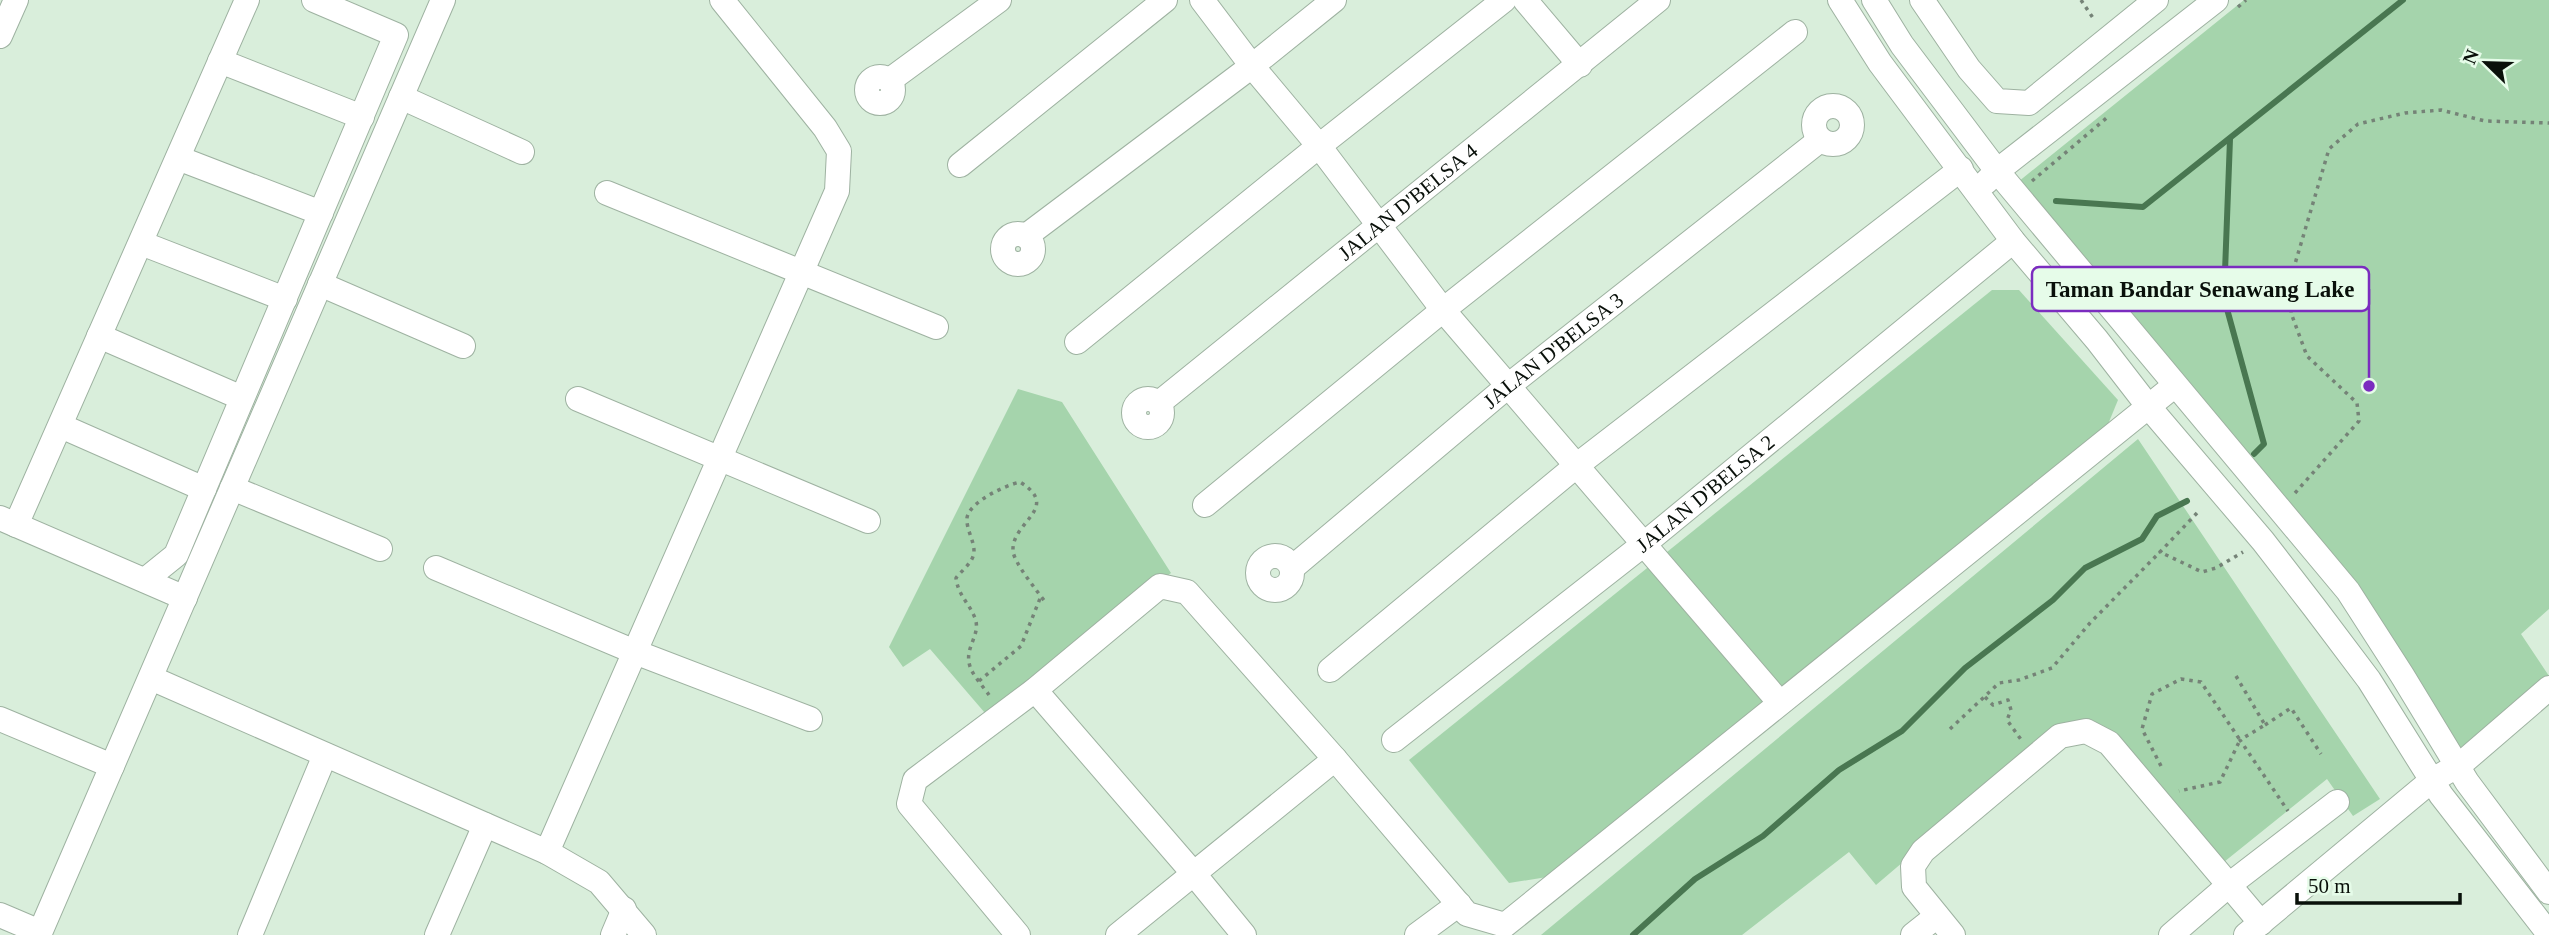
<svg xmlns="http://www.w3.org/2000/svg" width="2549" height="935" viewBox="0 0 2549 935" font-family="'Times New Roman',serif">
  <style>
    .green { fill: #a5d4ac }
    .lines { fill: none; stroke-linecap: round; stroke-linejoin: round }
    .stream { stroke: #497751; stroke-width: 6 }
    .minor-casing { stroke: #9eb2a1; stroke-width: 26 }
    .path { stroke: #758377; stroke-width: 3.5; stroke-dasharray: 3.5 5; stroke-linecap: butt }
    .minor { stroke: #fff; stroke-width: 24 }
    .labels { text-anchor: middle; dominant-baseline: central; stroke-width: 7; stroke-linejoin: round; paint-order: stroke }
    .street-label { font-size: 21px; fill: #09100a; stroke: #e6fce9 }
    .leader { fill: none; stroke: #7b2cbf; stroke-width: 2.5 }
    .callout-dot { fill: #7b2cbf; stroke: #e6fce9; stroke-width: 2.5 }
    .callout { fill: #e6fce9; stroke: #7b2cbf; stroke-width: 2.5 }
    .callout-label { font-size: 23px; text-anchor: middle; font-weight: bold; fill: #09100a }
  </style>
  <rect width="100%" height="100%" fill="#d9eedb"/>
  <g class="green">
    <polygon points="2244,0 2549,0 2549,609 2521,634 2549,676 2460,748 2018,182"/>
    <polygon points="1992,290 2019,290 2118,400 2104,434 1547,877 1509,883 1409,760"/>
    <polygon points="1018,389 1062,402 1171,573 985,713 930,649 903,667 889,647"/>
    <polygon points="2138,439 2380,799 2353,816 2327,779 2219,866 2104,728 2044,742 1876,885 1849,852 1742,935 1541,935"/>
  </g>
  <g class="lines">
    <g class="stream">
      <polyline points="2230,139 2224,298 2264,444 2254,454"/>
      <polyline points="2056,201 2143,207 2403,0"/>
      <polyline points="1633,935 1695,879 1763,836 1839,770 1902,731 1965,668 2053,600 2085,568 2142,539 2157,516 2187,501"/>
    </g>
    <defs>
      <g id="minor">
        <polyline points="1202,0 1252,66 1319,146 1443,310 1780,703"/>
        <polyline points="1525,0 1580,65"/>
        <polyline points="1840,0 1880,63 2013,241 2097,340 2148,406 2263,541 2314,607 2369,680 2441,795 2549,934"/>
        <polyline points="1874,0 1902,45 1997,171 2348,591 2402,675 2467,782 2549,892"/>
        <polyline points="1922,0 1969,69 1997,101 2029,103 2156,0"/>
        <polyline points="0,36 16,0"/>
        <polyline points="220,61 362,117"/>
        <circle cx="880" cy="90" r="13"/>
        <polyline points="890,80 999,0"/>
        <polyline points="401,97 522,152"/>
        <circle cx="1833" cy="125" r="19"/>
        <polyline points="178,158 321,213"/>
        <polyline points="960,165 1165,0"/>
        <polyline points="1986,182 1997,171 2216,0"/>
        <polyline points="607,193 936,327"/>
        <circle cx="1018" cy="249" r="15"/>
        <polyline points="1026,236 1252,66 1334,0"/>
        <polyline points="141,243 285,299"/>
        <polyline points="320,284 463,346"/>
        <polyline points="99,336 242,398"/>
        <polyline points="1077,342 1319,146 1504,0"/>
        <circle cx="1148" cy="413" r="14"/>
        <polyline points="578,399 868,521"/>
        <path id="s1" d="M1159 403 1658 0"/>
        <polyline points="61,426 204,489"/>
        <polyline points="232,488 380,549"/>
        <polyline points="1205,505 1443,310 1795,32"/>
        <polyline points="0,518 185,598"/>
        <polyline points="16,525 247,0"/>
        <circle cx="1275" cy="573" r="17"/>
        <polyline points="436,568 635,652 810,719"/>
        <path id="s2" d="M1292 568 1508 386 1820 140"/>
        <polyline points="145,580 176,555 396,35 314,0"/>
        <polyline points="1330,670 1576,466 1961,169"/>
        <polyline points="151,678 547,852 599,882 644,935"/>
        <polyline points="1035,690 1194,874 1244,935"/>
        <polyline points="0,719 112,766"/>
        <path id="s3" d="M1394 740 1644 544 2013 241"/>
        <polyline points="547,852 837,191 839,151 825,128 722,0"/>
        <polyline points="0,915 40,932"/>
        <polyline points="39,935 443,0"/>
        <polyline points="250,935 325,755"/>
        <polyline points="437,935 485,825"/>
        <polyline points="613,935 624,909"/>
        <polyline points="1018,935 909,804 915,780 1035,690 1160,586 1187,592 1335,759 1467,914 1505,925 2174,386"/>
        <polyline points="1118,935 1335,759"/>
        <polyline points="1417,935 1459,904"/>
        <polyline points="1913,935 1937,916"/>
        <polyline points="1953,935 1914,887 1913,866 1923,851 2060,736 2086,731 2109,743 2261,923"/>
        <polyline points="2171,935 2229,885 2337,802"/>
        <polyline points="2246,935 2431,781 2462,763 2549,688"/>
      </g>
    </defs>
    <use href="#minor" class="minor-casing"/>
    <g class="path">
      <polyline points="2081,0 2095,21"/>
      <polyline points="2238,7 2246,0"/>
      <polyline points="2032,181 2109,116"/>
      <polyline points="2295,493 2359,421 2357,403 2307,356 2291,313 2292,274 2329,149 2358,124 2405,113 2441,110 2485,121 2549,123"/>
      <polyline points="2197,513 2160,552 2202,572 2216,568 2243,552"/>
      <polyline points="2236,676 2265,725 2240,740 2288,811"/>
      <polyline points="979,681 1021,646 1041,596"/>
      <path d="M989 695C983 686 970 673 969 662 966 646 981 634 975 618 969 603 958 595 956 578 962 570 974 562 974 551 974 540 966 529 967 518 969 502 1006 485 1020 482 1062 508 1011 522 1013 551 1014 563 1038 592 1046 603"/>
      <polyline points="1985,697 1993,705 2008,700 2011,710 2007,720 2022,741"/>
      <polyline points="2265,725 2291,708 2321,754"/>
      <polyline points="1950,729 1999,683 2019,680 2052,668 2090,623 2160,552"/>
      <polyline points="2161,766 2142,729 2152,694 2181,679 2201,682 2240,740 2220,782 2179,791"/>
    </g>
    <use href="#minor" class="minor"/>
  </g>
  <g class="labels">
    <g class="street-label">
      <text stroke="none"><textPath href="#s1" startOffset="320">JALAN D'BELSA 4</textPath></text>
      <text stroke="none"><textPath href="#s2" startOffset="340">JALAN D'BELSA 3</textPath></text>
      <text stroke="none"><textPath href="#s3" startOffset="397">JALAN D'BELSA 2</textPath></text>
    </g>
  </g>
  <path class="leader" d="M2369 386L2369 289"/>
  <circle class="callout-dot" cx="2369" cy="386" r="7"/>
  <rect class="callout" x="2032" y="267" width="337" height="44" rx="7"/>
  <g class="callout-label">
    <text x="2200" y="297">Taman Bandar Senawang Lake</text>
  </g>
  <g transform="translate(2486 63) rotate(293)" stroke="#e6fce9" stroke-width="5" paint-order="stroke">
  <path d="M0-5L12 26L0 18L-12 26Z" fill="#09100a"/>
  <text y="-10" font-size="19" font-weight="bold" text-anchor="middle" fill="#09100a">N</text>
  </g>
  <path d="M2297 893v10h163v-10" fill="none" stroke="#09100a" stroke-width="3.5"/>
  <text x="2308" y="893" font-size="21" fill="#09100a" stroke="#e6fce9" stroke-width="5" paint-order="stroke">50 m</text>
</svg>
